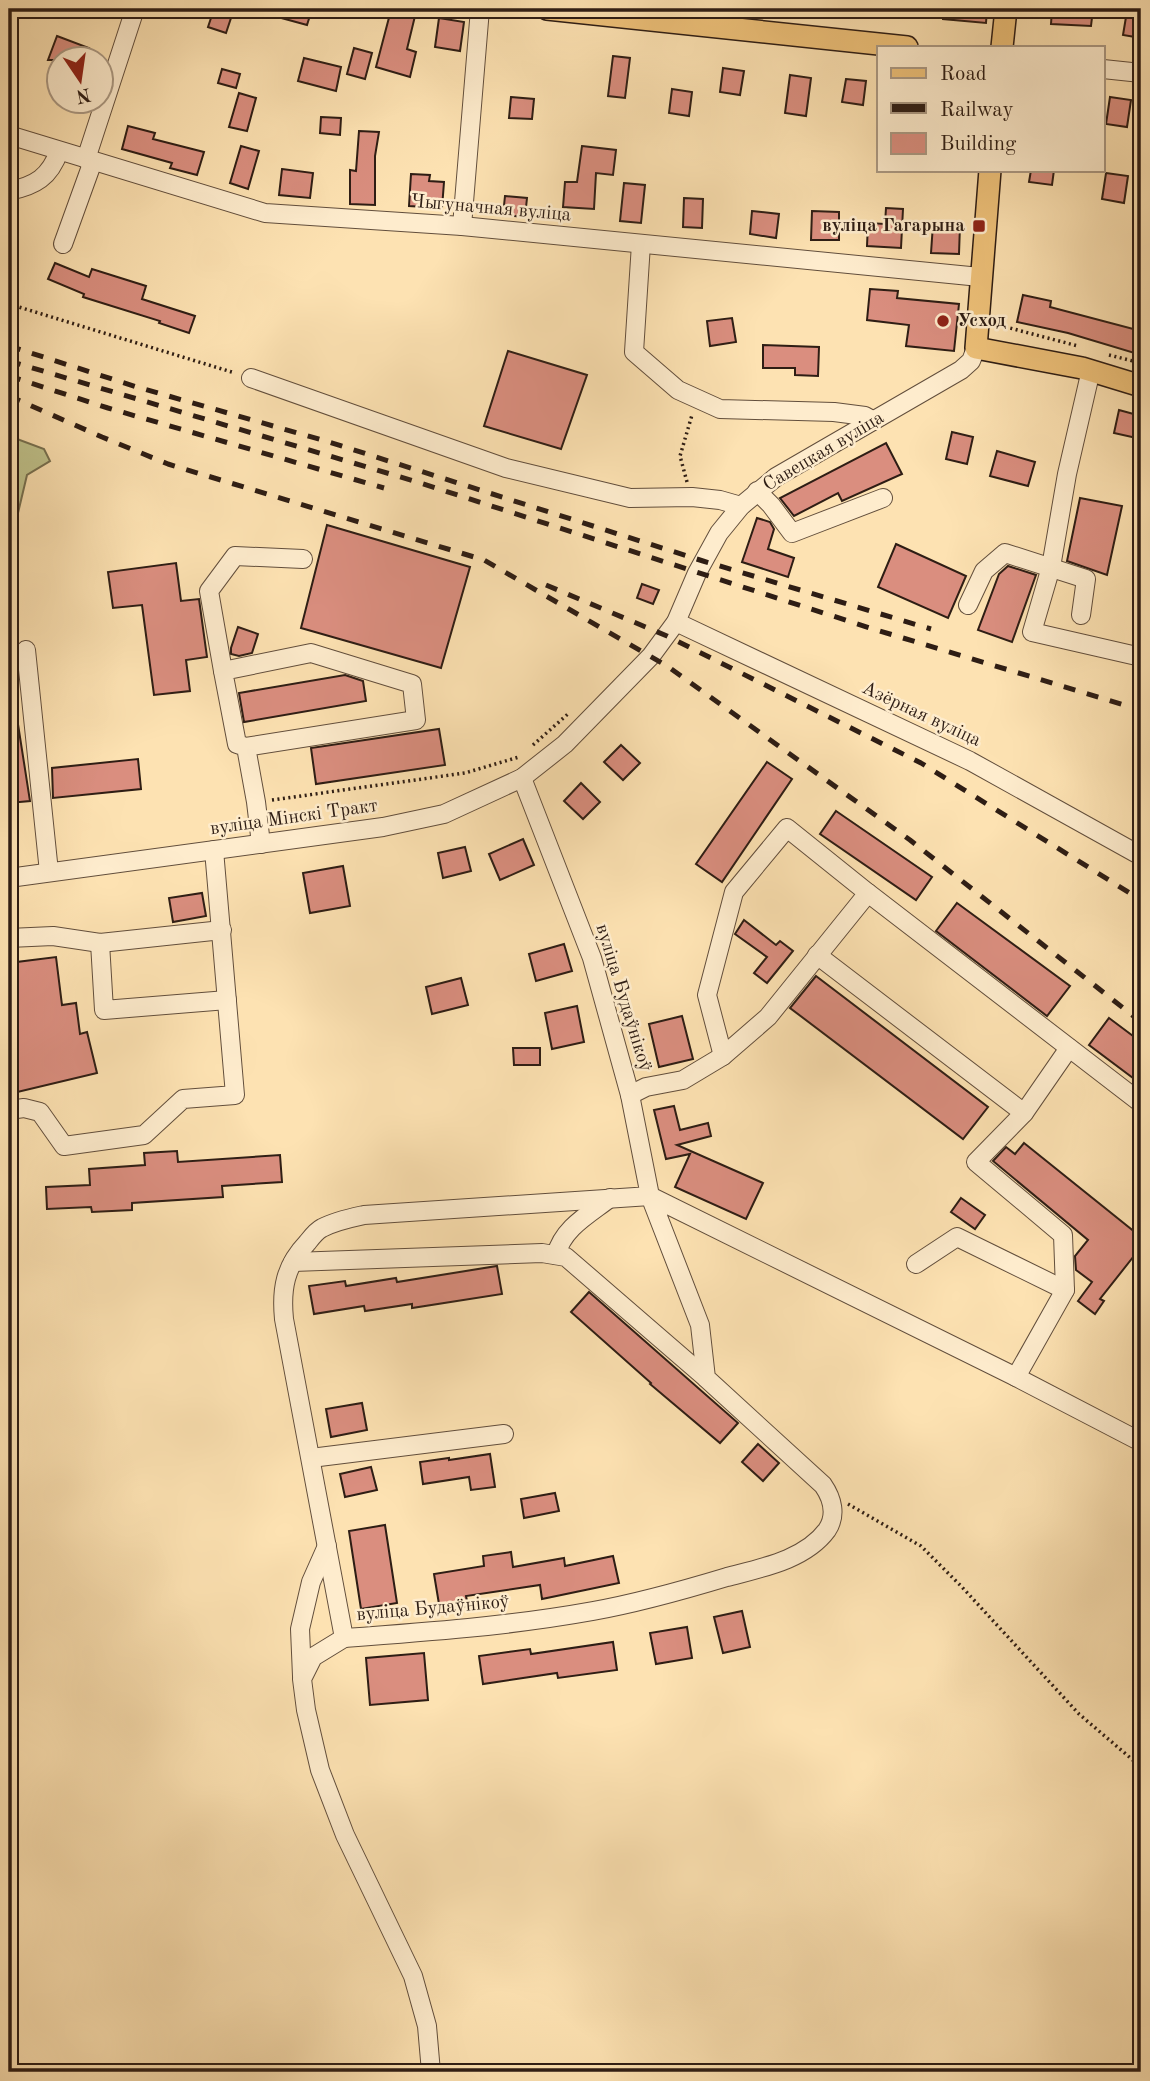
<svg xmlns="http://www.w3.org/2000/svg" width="1150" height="2081" viewBox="0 0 1150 2081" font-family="'Old Standard TT',serif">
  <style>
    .green { fill: #c0c38c; stroke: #777050; stroke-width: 2 }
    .building { fill: #da8e7f; stroke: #2e1d14; stroke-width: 2 }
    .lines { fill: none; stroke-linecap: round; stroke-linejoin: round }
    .minor-casing { stroke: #624e3c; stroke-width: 20 }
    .major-casing { stroke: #2e1d14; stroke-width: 24 }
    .path { stroke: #2e1d14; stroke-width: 3.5; stroke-dasharray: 2 3.5; stroke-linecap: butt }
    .minor { stroke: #feeccd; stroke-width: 18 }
    .major { stroke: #eec179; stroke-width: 21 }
    .rail { stroke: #2e1d14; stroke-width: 5; stroke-dasharray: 12 12; stroke-linecap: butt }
    .poi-dot { fill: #8f2418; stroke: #feeccd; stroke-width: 2.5 }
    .labels { text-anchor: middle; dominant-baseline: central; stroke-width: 5; stroke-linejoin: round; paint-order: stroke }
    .street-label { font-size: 19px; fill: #2e1d14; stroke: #feeccd }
    .poi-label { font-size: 19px; font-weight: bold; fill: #2e1d14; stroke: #feeccd; text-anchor: end }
  </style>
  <rect width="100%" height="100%" fill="#fde2b2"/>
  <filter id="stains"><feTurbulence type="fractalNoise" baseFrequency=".00286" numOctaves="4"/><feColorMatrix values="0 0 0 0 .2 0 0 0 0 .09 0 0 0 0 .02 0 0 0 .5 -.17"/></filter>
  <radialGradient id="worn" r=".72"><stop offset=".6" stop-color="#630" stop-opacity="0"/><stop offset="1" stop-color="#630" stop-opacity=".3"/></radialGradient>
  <polygon class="green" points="9,436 44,449 50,461 27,475 9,551"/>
  <g class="building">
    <polygon points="214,9 234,9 226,33 208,27"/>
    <polygon points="264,9 312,9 307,25 263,13"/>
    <polygon points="943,9 987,9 986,23 943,19"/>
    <polygon points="1052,9 1093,9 1091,26 1051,24"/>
    <polygon points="391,10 415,16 407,49 416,52 410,77 376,67"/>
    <polygon points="1127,11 1141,13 1141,38 1123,35"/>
    <polygon points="439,18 464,22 460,51 435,47"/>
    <polygon points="57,36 89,48 85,60 48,60"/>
    <polygon points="354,48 372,53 365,79 347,74"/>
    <polygon points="613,56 630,58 625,98 608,96"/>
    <polygon points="304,58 341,67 336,91 298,81"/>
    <polygon points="723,68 744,71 740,95 720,92"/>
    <polygon points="222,69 240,74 236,88 218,83"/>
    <polygon points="790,75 811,78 806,116 785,113"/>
    <polygon points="846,79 866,81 863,105 842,102"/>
    <polygon points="672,89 692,92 689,116 669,113"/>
    <polygon points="239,93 256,98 247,131 229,127"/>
    <polygon points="511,97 534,99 532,119 509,118"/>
    <polygon points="1110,97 1131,100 1127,127 1106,124"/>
    <polygon points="321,117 341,118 340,135 320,133"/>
    <polygon points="128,126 155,133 153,139 204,152 197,175 170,168 172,163 122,149"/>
    <polygon points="359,131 379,132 375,156 375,205 350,204 350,170 356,171"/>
    <polygon points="241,146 259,151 248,189 230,183"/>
    <polygon points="582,146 616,150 613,175 596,173 594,209 563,207 565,182 577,182"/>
    <polygon points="282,169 313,173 310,198 279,195"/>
    <polygon points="1031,170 1054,170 1052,185 1029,182"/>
    <polygon points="1106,173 1128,176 1124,203 1102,199"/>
    <polygon points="411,174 430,175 429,181 444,182 442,208 409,206"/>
    <polygon points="624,183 645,185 641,223 620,221"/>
    <polygon points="505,196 527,198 525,217 503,215"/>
    <polygon points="684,198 703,199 702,228 683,227"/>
    <polygon points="886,208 903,209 901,248 867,246 868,223 885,224"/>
    <polygon points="752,211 779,214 776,238 750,234"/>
    <polygon points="812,211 839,212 839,240 811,240"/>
    <polygon points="933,224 960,225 959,254 931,253"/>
    <polygon points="55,263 89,277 92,269 146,286 142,299 195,316 189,333 159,323 160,321 83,297 84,294 48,279"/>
    <polygon points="870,289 898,291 897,298 959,304 954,351 906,346 909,325 867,320"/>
    <polygon points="1023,295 1051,301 1050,307 1141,331 1141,355 1068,333 1017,322"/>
    <polygon points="732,318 736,342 710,346 707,321"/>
    <polygon points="763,345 819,347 818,376 795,375 795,368 763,368"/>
    <polygon points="508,351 587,375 561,449 484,426"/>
    <polygon points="1119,410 1141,416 1141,439 1114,433"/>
    <polygon points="952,432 973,437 967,464 946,459"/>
    <polygon points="886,443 902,474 842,501 838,493 794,516 780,498"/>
    <polygon points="997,451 1035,462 1028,486 990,476"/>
    <polygon points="1080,498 1122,506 1107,575 1067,561"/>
    <polygon points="757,518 770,522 774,529 768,549 794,558 788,577 742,562"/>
    <polygon points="327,525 470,567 441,668 301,628"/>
    <polygon points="896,544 966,576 948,618 878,587"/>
    <polygon points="176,563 181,601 199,599 207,657 186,660 190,691 154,695 142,605 113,608 108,572"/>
    <polygon points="1008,566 1036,575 1012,642 978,630 999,574"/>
    <polygon points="642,584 659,590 653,604 637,598"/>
    <polygon points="238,627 258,634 252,653 239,656 231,654 231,648"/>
    <polygon points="345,675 363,681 366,701 244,722 239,693"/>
    <polygon points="17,718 30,801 9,803 9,719"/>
    <polygon points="439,729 445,765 316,784 311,748"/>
    <polygon points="621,745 640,763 623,780 604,762"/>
    <polygon points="138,759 141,789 53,798 52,768"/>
    <polygon points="767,762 792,779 722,882 696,864"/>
    <polygon points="581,783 600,802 583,819 564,801"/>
    <polygon points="836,811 932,877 916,900 820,834"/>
    <polygon points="523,839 534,865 500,880 489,854"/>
    <polygon points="465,847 471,871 443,878 438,853"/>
    <polygon points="343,866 350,906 310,913 303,873"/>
    <polygon points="202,893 206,916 173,922 169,898"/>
    <polygon points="957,903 1070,986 1047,1016 936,931"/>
    <polygon points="744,920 776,945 780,941 793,951 767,983 754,973 767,957 735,934"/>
    <polygon points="564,944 572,971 536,981 529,954"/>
    <polygon points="56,957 62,1005 76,1003 80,1034 87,1032 97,1073 9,1094 9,963"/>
    <polygon points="816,976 988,1107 963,1139 790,1008"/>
    <polygon points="461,978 468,1005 432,1014 426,987"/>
    <polygon points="577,1006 584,1042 552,1049 545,1013"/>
    <polygon points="682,1016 693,1059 659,1067 649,1024"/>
    <polygon points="1109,1018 1141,1042 1141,1084 1089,1045"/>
    <polygon points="513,1048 540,1048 540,1065 514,1065"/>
    <polygon points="674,1106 680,1130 708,1123 711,1136 677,1145 763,1183 746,1219 675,1187 690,1154 666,1159 654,1110"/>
    <polygon points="1024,1143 1141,1237 1141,1247 1100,1299 1104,1301 1095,1314 1078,1301 1092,1282 1076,1270 1075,1256 1088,1240 993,1161 1006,1147 1015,1154"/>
    <polygon points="177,1151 178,1162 280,1155 282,1182 222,1186 223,1197 132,1203 132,1210 92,1212 91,1207 47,1209 46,1187 90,1185 89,1169 145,1165 144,1153"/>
    <polygon points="961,1198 985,1215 975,1229 951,1212"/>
    <polygon points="497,1266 502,1294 412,1308 412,1304 365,1311 364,1306 314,1314 309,1286 345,1281 346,1286 396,1278 397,1282"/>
    <polygon points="589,1292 738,1423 720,1443 650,1384 651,1383 571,1312"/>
    <polygon points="362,1403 367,1430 331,1437 326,1409"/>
    <polygon points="758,1444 779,1463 763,1481 742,1462"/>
    <polygon points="490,1454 495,1487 471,1490 469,1477 423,1484 420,1462 449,1458 449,1460"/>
    <polygon points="371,1467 377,1490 345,1497 340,1474"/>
    <polygon points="555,1493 559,1511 524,1518 521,1499"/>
    <polygon points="385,1525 397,1603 361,1609 349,1531"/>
    <polygon points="511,1552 513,1567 564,1558 565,1566 613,1556 619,1583 542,1599 540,1585 466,1596 468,1606 440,1610 434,1574 484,1566 483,1556"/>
    <polygon points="742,1611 750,1647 723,1653 714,1617"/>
    <polygon points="687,1627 692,1658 656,1664 650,1633"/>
    <polygon points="613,1642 617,1670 558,1678 557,1673 483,1684 479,1656 530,1649 531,1654"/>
    <polygon points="424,1653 428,1700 370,1705 366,1658"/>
  </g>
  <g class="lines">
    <defs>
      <g id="minor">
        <polyline points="1103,69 1141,73"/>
        <polyline points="9,135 265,213 462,226 980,277"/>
        <polyline points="86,159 135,9"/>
        <path d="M9 191C35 186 50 177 59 151"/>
        <polyline points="462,226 480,9"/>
        <polyline points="63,244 93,161"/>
        <polyline points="641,244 634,352 678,390 720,409 834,412 865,416 874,421"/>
        <polyline points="1091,370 1067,474 1051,567 1032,632 1141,657"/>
        <polyline points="251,378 506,468 630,498 692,497 720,500 741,506"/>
        <polyline points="757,491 771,505 792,533 883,498"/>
        <polyline points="968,605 984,571 1005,553 1086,579 1081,615"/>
        <polyline points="676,622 970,761 1141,856"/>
        <polyline points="26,650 49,872"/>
        <polyline points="223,671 209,591 235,556 303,559"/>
        <polyline points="246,747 237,744 223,671 311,653 412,684 416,720 246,747 256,802 261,844"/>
        <path d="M522 778 592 958 630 1095 650 1196 700 1325 706 1378 823 1485C832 1498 837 1515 827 1530 805 1560 761 1568 727 1577 684 1590 638 1603 593 1611 510 1626 427 1632 344 1638L284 1319C281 1289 285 1266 307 1243 311 1238 316 1231 322 1228 335 1221 350 1218 364 1215L650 1196 1016 1377 1141 1442"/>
        <polyline points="9,878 383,827 444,814 522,778 565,744 651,656 676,622 697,573 719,533 741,506 776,477 961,370 971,361 976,348"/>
        <polyline points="9,938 53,936 100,943 222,930"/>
        <polyline points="100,943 104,1010 227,1000"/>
        <polyline points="817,955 1024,1113 1069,1048"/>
        <polyline points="723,1056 707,995 734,892 787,828 868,893"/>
        <polyline points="630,1095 646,1087 683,1080 723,1056 768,1017 868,893 1141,1103"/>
        <polyline points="9,1110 24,1108 40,1112 64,1146 144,1135 183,1099 235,1095 214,850"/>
        <path d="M556 1255C563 1228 588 1215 610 1198"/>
        <polyline points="293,1262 542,1253 566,1257 706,1378"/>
        <polyline points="916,1264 957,1237 1065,1290"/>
        <polyline points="1016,1377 1065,1290 1063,1235 976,1162 1024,1113"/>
        <polyline points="311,1458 504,1434"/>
        <polyline points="344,1638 313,1657 302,1679 306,1710 320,1770 345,1835 413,1976 427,2026 431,2072"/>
        <polyline points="302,1676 300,1629 311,1582 327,1546"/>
      </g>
      <g id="major">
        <polyline points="547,9 907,47"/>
        <polyline points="1002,47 1006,9"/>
        <polyline points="990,170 976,348 1082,368 1141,386"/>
      </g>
    </defs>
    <use href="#minor" class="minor-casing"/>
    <use href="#major" class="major-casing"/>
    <g class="path">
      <polyline points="9,304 235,373"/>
      <polyline points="998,318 1006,327 1078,346"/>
      <polyline points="1109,355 1141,363"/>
      <polyline points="687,482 680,456 692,415"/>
      <polyline points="533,745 569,713"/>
      <polyline points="272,800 465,773 519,757"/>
      <polyline points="848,1504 921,1546 961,1586 1079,1714 1141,1767"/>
    </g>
    <use href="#minor" class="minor"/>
    <use href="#major" class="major"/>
    <g class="rail">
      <polyline points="9,346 137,387 329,442 703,561 931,629"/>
      <polyline points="9,361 414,481 870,628 1141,710"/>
      <polyline points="9,376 108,408 384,488"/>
      <polyline points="9,396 102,437 168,464 484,560 667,666 910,840 1141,1022"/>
      <polyline points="546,585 667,636 921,763 1141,900"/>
    </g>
  </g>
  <g class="poi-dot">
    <rect x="972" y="219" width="14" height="14" rx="3.5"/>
    <circle cx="943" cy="321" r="7"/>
  </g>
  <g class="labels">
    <g class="street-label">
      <text transform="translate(491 209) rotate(5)">Чыгуначная вуліца</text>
      <text transform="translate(824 452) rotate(-31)">Савецкая вуліца</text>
      <text transform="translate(921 715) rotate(25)">Азёрная вуліца</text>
      <text transform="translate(294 818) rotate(-8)">вуліца Мінскі Тракт</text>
      <text transform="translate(623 998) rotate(73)">вуліца Будаўнікоў</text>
      <text transform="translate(433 1609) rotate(-5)">вуліца Будаўнікоў</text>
    </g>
    <g class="poi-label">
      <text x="965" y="226">вуліца Гагарына</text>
      <text x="957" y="321" text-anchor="start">Усход</text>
    </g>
  </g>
  <rect width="1150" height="2081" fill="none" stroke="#fde2b2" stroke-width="35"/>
  <rect x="10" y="10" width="1129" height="2060" fill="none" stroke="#2e1d14" stroke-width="3.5"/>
  <rect x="18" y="18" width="1115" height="2046" fill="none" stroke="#2e1d14" stroke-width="2"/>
  <rect x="877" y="46" width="228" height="126" fill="#feeccd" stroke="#ab9983" stroke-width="2"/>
  <rect x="891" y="68" width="35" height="10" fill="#eec179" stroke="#ab9983" stroke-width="2"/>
  <text x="940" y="80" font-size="21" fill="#2e1d14">Road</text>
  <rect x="891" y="103" width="35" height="10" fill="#2e1d14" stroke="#ab9983" stroke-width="2"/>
  <text x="940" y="116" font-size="21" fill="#2e1d14">Railway</text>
  <rect x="891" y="133" width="35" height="21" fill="#da8e7f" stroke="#ab9983" stroke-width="2"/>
  <text x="940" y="150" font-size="21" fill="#2e1d14">Building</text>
  <g transform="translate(80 80) rotate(167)"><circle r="33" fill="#feeccd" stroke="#ab9983" stroke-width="2"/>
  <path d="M0-5L12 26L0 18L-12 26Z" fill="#8f2418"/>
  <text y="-10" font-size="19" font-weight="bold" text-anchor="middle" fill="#2e1d14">N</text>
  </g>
  <rect width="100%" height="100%" filter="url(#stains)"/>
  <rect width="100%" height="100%" fill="url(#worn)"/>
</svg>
